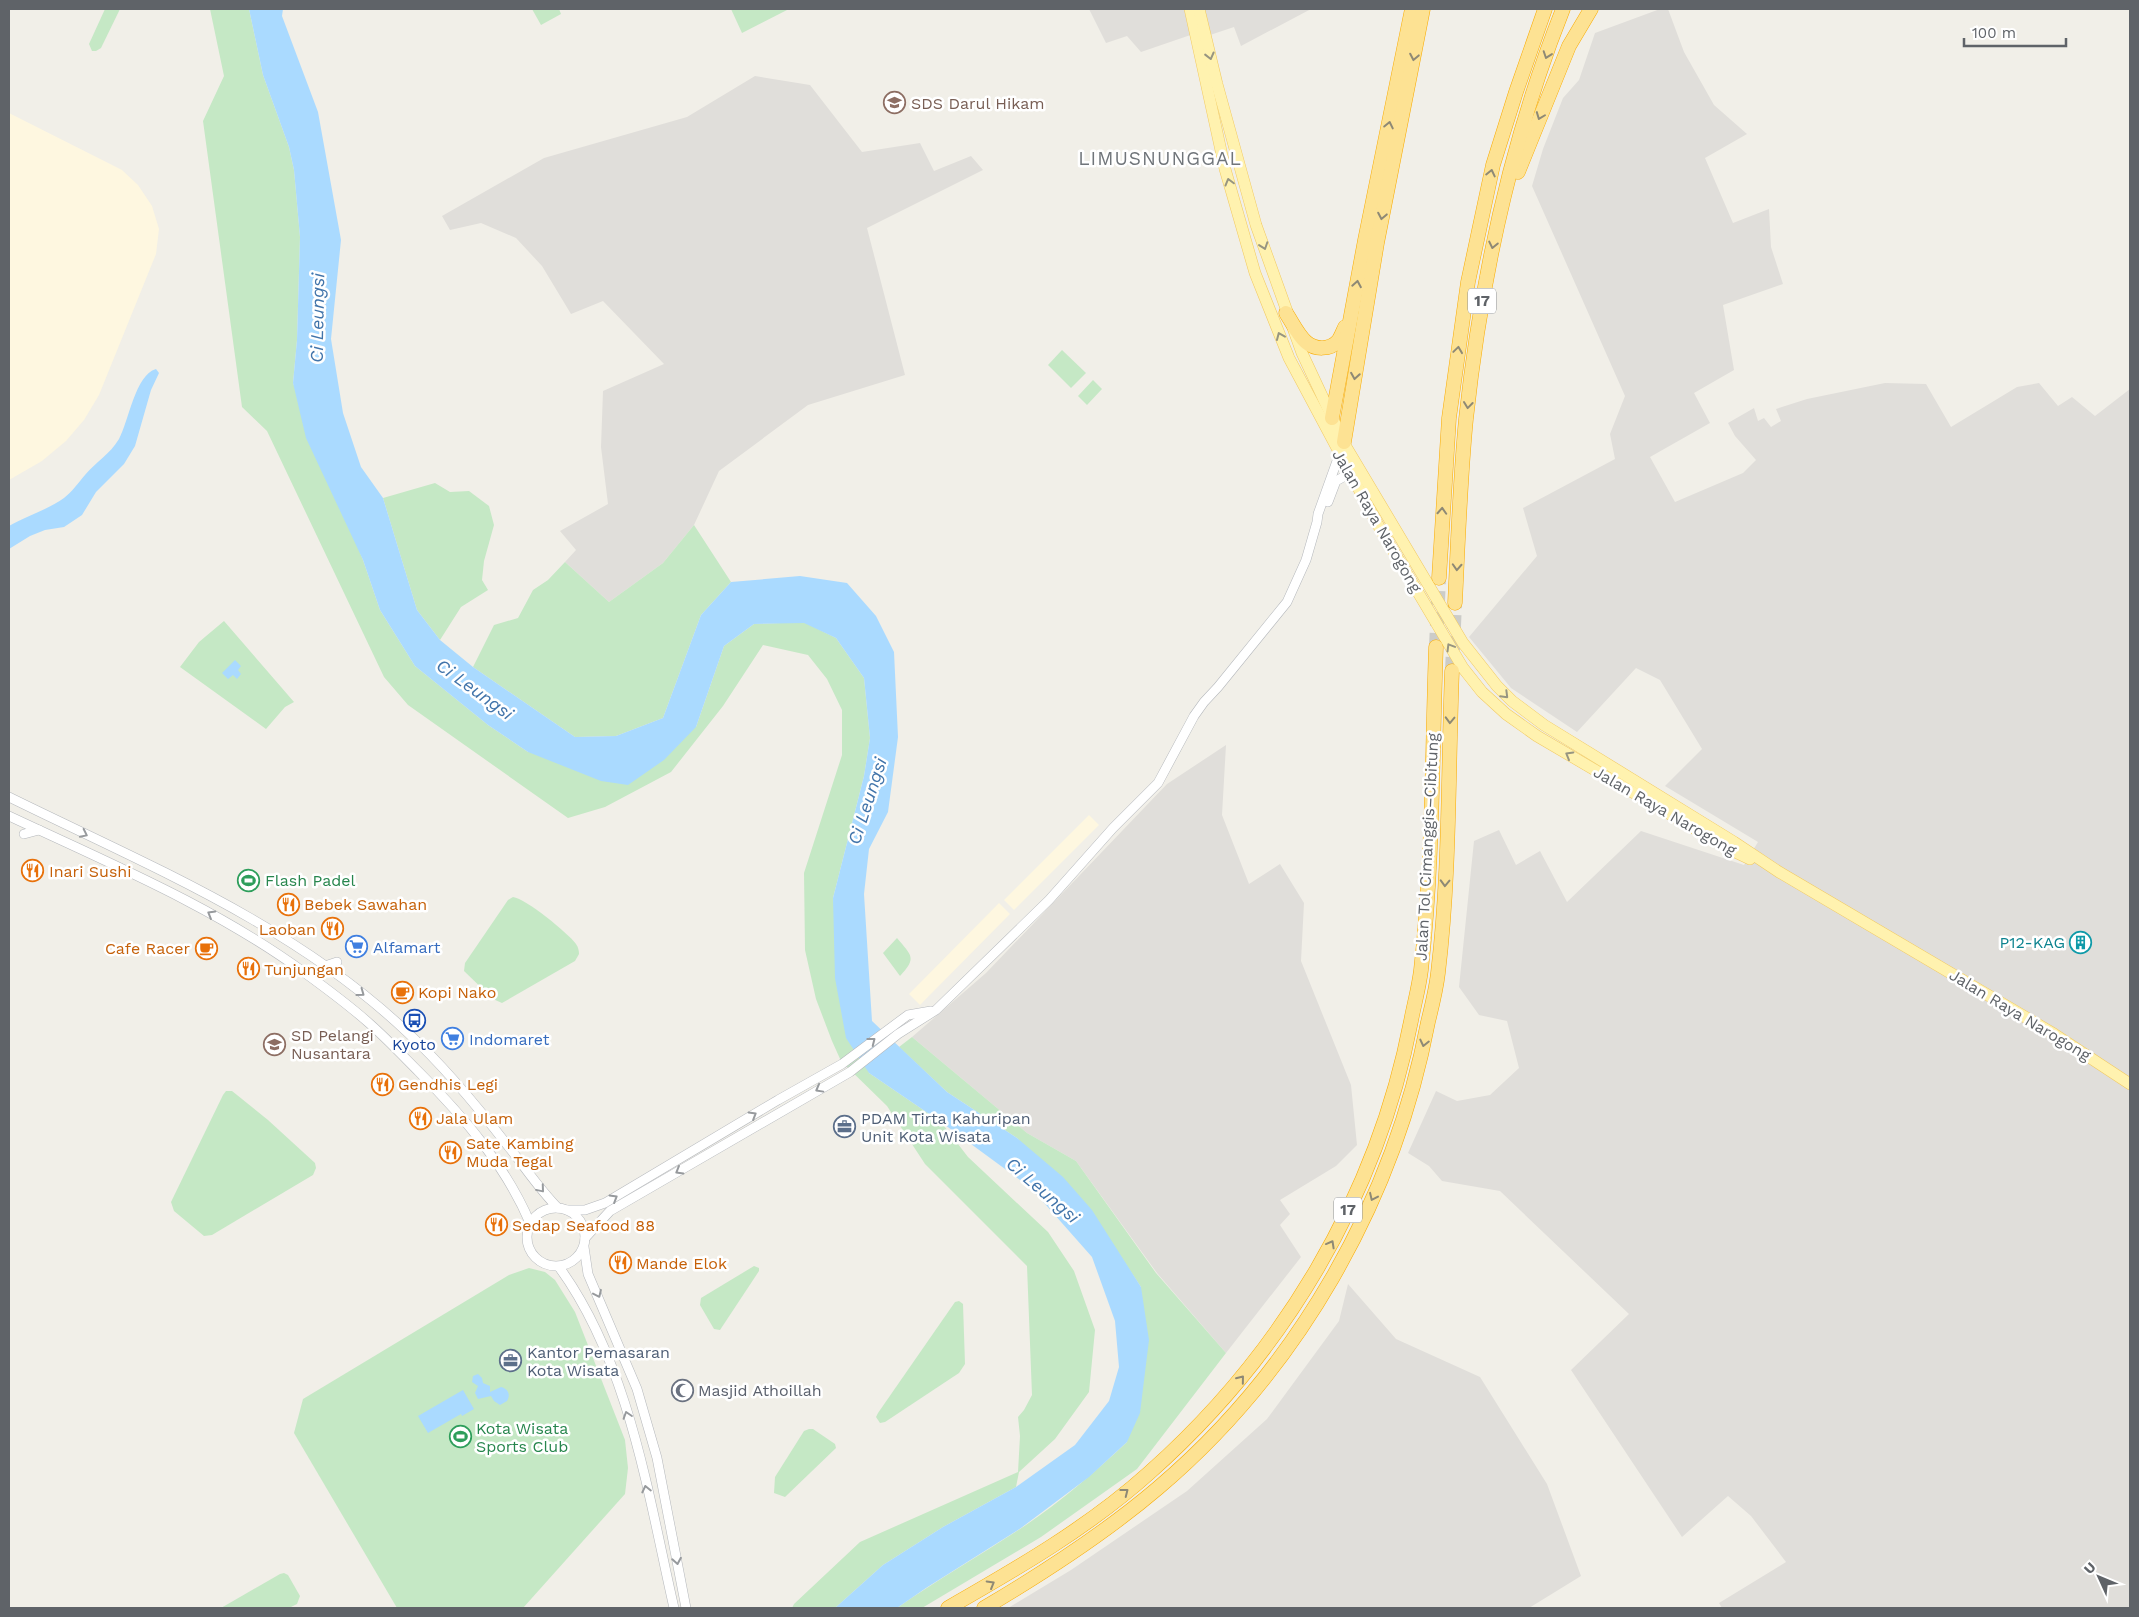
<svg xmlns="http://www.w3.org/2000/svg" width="2139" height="1617" viewBox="0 0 2139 1617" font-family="'Work Sans',sans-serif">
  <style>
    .commercial { fill: #fef7e0 }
    .industrial { fill: #e0deda }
    .green { fill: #c5e8c5 }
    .water { fill: #aadaff }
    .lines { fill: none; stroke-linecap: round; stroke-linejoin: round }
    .motorway-tunnel { stroke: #ccccc8; stroke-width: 14; stroke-dasharray: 14 7; stroke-linecap: butt }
    .tertiary-casing { stroke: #b5b8bc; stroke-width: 10 }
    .primary-casing { stroke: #f2c960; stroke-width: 12 }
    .motorway-casing { stroke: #f9ab00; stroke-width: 15 }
    .tertiary { stroke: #fff; stroke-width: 9 }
    .primary { stroke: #fff2af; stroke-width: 11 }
    .motorway { stroke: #fde293; stroke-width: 14 }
    .oneway { stroke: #8e8975 }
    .oneway2 { stroke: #979581 }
    .oneway3 { stroke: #979a9d }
    .labels { text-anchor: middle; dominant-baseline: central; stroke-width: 5; stroke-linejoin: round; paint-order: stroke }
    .shield { fill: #fff; stroke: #8f9295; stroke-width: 1 }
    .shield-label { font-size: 15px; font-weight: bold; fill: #5f6368 }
    .education-label { font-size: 16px; fill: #785e54; stroke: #fff; text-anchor: start }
    .street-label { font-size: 16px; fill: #5f6368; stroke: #fff }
    .food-label { font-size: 16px; fill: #c56008; stroke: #fff; text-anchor: start }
    .leisure-label { font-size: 16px; fill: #27864d; stroke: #fff; text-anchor: start }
    .culture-label { font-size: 16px; fill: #0d838f; stroke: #fff; text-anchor: end }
    .shop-label { font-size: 16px; fill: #366cbe; stroke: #fff; text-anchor: start }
    .transit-label { font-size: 16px; fill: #164399; stroke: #fff }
    .service-label { font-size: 16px; fill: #4e5e75; stroke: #fff; text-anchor: start }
    .worship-label { font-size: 16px; fill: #5b616d; stroke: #fff; text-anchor: start }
    .water-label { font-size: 18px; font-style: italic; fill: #4174aa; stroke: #fff }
    .quarter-label { font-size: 19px; letter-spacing: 1px; fill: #70757a; stroke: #fff }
  </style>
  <rect width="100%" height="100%" fill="#f1efe8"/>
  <g class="commercial">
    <polygon points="9,113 122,170 138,185 152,206 159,229 156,254 99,395 84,420 66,441 42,461 9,480"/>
    <polygon points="1089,815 1099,825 1014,910 1004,900"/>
    <polygon points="999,903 1010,914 920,1005 909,994"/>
  </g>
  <g class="industrial">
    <polygon points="1089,9 1311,9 1241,46 1234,27 1210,35 1208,29 1141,52 1127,36 1106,43"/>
    <polygon points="1660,9 1668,9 1684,52 1714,105 1747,134 1705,158 1733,223 1769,209 1771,247 1783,284 1723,305 1734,370 1694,393 1710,423 1650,457 1675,502 1743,473 1756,460 1735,436 1728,423 1754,408 1758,421 1764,418 1771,427 1781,421 1776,409 1807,399 1885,383 1926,384 1951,427 2017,387 2039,383 2058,406 2072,397 2095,416 2130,389 2130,1608 1722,1608 1719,1603 1786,1562 1751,1516 1728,1496 1682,1537 1571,1370 1629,1314 1500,1191 1442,1181 1429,1166 1408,1153 1436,1091 1457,1101 1490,1095 1519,1068 1507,1021 1479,1015 1459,987 1474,841 1499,830 1516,865 1540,851 1567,902 1641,831 1744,865 1758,842 1665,786 1702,749 1660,680 1636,668 1577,732 1511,688 1469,637 1537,556 1523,508 1615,459 1610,434 1625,396 1532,186 1543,149 1563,98 1579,80 1595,33"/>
    <polygon points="755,76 810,85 862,152 920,143 934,171 971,156 983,170 867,228 905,375 808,405 719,471 694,525 663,563 609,602 565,562 576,550 560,531 608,504 601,447 603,391 664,364 603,301 571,314 542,266 516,238 481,223 450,230 442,216 544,158 687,117"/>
    <polygon points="1226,745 1222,815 1249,884 1280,864 1304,903 1301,961 1351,1085 1357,1145 1336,1166 1280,1200 1290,1214 1280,1225 1301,1257 1226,1353 1157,1273 1076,1161 1027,1133 912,1037 986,973 1167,784"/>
    <polygon points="1348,1284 1396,1339 1480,1377 1547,1484 1581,1576 1529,1608 1008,1608 1071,1570 1187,1491 1267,1419 1339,1321"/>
  </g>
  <g class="green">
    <polygon points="105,9 120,9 101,48 96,51 92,51 89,44"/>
    <polygon points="210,9 249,9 263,75 289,147 294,170 300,237 297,340 293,383 363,560 380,610 415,666 488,725 528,752 696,727 724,646 754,624 804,622 836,638 864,678 870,738 864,776 833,898 869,1073 941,1122 968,1157 1048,1232 1074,1271 1095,1330 1089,1392 1055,1439 1019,1472 1016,1487 943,1527 883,1565 835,1608 792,1608 794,1604 860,1542 1018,1472 1020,1436 1018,1417 1024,1410 1032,1395 1027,1266 925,1164 887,1106 841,1061 832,1041 816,999 805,950 804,873 842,755 842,710 827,679 808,655 763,645 723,706 671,772 605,807 568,818 408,705 384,677 267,431 242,407 203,121 224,76"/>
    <polygon points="532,9 559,9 561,14 541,25"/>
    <polygon points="731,9 789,9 742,33"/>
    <polygon points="1062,350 1086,373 1071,388 1048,365"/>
    <polygon points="1093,380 1102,389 1087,405 1078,396"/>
    <polygon points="435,483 450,492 469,491 489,506 494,525 484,561 482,580 488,590 461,607 440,640 417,610 383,498"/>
    <polygon points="694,525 731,582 701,615 663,718 616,736 575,737 473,667 494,625 518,618 533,590 548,580 565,562 609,602 663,563"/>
    <polygon points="224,621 294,702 285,707 266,729 180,667 199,642"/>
    <path d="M513 897C526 899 567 932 576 944 578 947 579 950 579 954L575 961 502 1003 493 999 464 971 465 963 508 900Z"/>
    <path d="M897 938C912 956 917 958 900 976L883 953Z"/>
    <path d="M912 1037 1027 1133 1076 1161 1156 1273 1226 1353 1137 1469 1041 1537 922 1608H897C937 1580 979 1556 1020 1529 1058 1504 1094 1473 1127 1442L1141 1287 1121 1257 1017 1138 947 1092 899 1047Z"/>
    <polygon points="226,1091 232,1091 268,1120 315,1163 316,1168 313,1175 212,1235 204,1236 174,1211 171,1202 223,1095"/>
    <polygon points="754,1266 759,1268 759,1271 720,1330 714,1329 700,1305 701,1298"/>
    <polygon points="529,1268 545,1272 555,1280 575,1312 625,1440 628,1468 625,1494 523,1608 397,1608 294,1433 303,1399 509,1275"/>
    <polygon points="959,1301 963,1304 965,1364 959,1373 885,1422 880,1423 876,1417 878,1413 955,1302"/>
    <polygon points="809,1429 813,1429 835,1444 836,1448 785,1497 774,1493 775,1477 804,1431"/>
    <polygon points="284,1573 288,1575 300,1596 297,1604 289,1608 221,1608 280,1574"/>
  </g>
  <g class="water">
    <polygon points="249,9 283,9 282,16 318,112 341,240 331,339 343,413 361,467 383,498 417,610 440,640 473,667 575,737 616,736 663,718 701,615 731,582 800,576 847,583 876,616 894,652 898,737 888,812 869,849 864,894 872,1021 947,1092 1017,1138 1063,1177 1092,1210 1141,1287 1149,1340 1140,1413 1127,1442 1089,1477 1021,1528 926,1588 897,1608 835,1608 883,1565 943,1527 1016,1487 1075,1445 1109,1401 1119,1367 1115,1321 1092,1257 1031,1188 941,1122 869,1073 846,1038 835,978 833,898 864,776 870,738 864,678 836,638 804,623 754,624 724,646 696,727 664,760 628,785 601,781 528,752 488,725 415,666 380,610 363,560 306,438 293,383 297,340 300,237 294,170 289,147 263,75"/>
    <path d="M156 369 159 373 151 390 135 446 124 464 96 492 82 515 64 527 45 530 30 536 9 549V526C25 517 51 508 64 498 72 492 78 483 85 475 96 462 110 454 119 439 129 421 135 375 156 369Z"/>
    <polygon points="235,660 241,666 238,670 241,674 237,679 233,675 228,679 222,673"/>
    <path d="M478 1374 482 1378 483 1383 490 1386V1392L501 1387C508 1389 511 1394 507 1401L500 1405 494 1401 491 1396 478 1399 475 1393 478 1386 472 1382 473 1376Z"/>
    <polygon points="463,1390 474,1409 462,1416 461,1414 428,1433 418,1416"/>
  </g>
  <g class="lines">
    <g class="motorway-tunnel">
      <polyline points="1436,647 1439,578"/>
      <polyline points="1452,671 1455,603"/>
    </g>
    <defs>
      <g id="tertiary">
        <polyline points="1328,502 1336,481 1345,476"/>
        <path d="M9 797C147 865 295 925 408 1033 445 1067 477 1106 508 1146 525 1167 539 1189 558 1208"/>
        <path d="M9 816C109 863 215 907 305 973 327 989 350 1006 370 1024 387 1039 403 1056 419 1072 463 1116 506 1166 530 1223"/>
        <polyline points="24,834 39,830"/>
        <polyline points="325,966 337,962"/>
        <circle cx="556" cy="1237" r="29"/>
        <polyline points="567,1210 585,1210 605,1203 778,1100 842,1064 908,1015 931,1011"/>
        <polyline points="585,1238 610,1211 850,1072 898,1034 936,1010 1049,900 1113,828 1158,783 1194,716 1204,702 1218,687 1287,602 1306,560 1317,522 1318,514 1337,461"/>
        <polyline points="584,1247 588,1274 637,1389 657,1458 686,1608"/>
        <path d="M559 1267C629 1363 648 1494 674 1608"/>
      </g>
      <g id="primary">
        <polyline points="1190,9 1225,169 1255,273 1289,358 1378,525 1463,668 1482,692 1506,714 1537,736 1731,850 1750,859"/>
        <polyline points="1199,9 1217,84 1256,225 1302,353 1345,445 1463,643 1497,686 1512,701 1544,725 1734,842 1779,872 2054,1034 2130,1084"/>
      </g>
      <g id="motorway">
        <polyline points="1518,172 1569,46 1591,9"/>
        <path d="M1286 313C1292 322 1298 335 1306 342 1315 350 1330 350 1338 341 1341 337 1343 331 1345 327"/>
        <polyline points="1332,418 1365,240 1412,9"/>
        <polyline points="1344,442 1377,243 1423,9"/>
        <polyline points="1439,578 1449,418 1468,282 1493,165 1516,92 1545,9"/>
        <path d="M1455 603C1458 542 1460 480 1466 419 1481 279 1511 140 1563 9"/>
        <path d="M948 1608C1018 1568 1089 1527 1149 1473 1282 1355 1377 1197 1411 1021 1414 1005 1419 987 1421 970 1433 864 1432 755 1436 647"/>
        <path d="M984 1608C1045 1572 1104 1534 1158 1488 1297 1370 1394 1201 1428 1022 1432 1006 1436 990 1438 973 1450 873 1448 772 1452 671"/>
      </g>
    </defs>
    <use href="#tertiary" class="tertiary-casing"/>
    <use href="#primary" class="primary-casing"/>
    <use href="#motorway" class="motorway-casing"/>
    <use href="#tertiary" class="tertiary"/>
    <use href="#primary" class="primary"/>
    <use href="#motorway" class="motorway"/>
  </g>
  <defs><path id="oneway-chevron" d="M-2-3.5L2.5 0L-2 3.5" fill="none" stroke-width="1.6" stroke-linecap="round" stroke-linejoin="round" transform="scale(1.25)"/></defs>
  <g class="oneway">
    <use href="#oneway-chevron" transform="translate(1547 55) rotate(109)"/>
    <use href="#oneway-chevron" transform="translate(1414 57) rotate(101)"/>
    <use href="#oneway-chevron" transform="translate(1540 116) rotate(111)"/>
    <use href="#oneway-chevron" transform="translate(1389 125) rotate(-78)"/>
    <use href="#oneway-chevron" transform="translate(1491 173) rotate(-77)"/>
    <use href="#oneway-chevron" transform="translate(1382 216) rotate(101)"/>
    <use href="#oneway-chevron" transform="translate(1493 245) rotate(102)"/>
    <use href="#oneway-chevron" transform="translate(1357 284) rotate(-80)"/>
    <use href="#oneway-chevron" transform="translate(1458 350) rotate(-82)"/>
    <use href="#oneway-chevron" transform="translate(1355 376) rotate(99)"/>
    <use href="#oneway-chevron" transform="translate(1468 405) rotate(97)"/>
    <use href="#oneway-chevron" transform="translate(1442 511) rotate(-87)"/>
    <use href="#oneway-chevron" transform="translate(1457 567) rotate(93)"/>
    <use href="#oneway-chevron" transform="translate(1450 720) rotate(92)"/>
    <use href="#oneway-chevron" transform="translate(1445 883) rotate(92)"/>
    <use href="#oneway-chevron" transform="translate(1424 1043) rotate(103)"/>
    <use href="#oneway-chevron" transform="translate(1373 1197) rotate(115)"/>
    <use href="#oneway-chevron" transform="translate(1331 1244) rotate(-61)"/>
    <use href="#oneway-chevron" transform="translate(1241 1379) rotate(-51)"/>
    <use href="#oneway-chevron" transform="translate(1125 1492) rotate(-38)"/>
    <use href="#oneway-chevron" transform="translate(991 1584) rotate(-30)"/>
  </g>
  <g class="oneway2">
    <use href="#oneway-chevron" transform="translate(1210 56) rotate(76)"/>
    <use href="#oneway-chevron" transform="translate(1229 182) rotate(-105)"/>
    <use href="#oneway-chevron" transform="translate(1264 246) rotate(71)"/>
    <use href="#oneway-chevron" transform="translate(1280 336) rotate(-113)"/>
    <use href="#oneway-chevron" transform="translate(1450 647) rotate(-121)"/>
    <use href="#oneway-chevron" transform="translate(1505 695) rotate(45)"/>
    <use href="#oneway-chevron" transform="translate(1569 755) rotate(-150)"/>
  </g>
  <g class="oneway3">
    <use href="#oneway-chevron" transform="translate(84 834) rotate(26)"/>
    <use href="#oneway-chevron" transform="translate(211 914) rotate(-150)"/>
    <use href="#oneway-chevron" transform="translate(361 993) rotate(36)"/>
    <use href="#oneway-chevron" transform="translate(872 1041) rotate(-38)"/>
    <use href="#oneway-chevron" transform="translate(819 1089) rotate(151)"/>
    <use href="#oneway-chevron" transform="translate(753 1115) rotate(-31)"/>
    <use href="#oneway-chevron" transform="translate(679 1171) rotate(150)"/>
    <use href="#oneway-chevron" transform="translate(541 1189) rotate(50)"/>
    <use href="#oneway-chevron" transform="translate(614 1198) rotate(-31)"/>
    <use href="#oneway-chevron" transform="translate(598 1294) rotate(65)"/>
    <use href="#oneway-chevron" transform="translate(627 1415) rotate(-108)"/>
    <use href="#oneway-chevron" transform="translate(646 1489) rotate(-103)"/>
    <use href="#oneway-chevron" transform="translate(677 1561) rotate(80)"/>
  </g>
  <defs>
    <symbol id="school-ring" viewBox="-11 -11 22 22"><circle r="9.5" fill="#fff" stroke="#8d6e63" stroke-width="1.5"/><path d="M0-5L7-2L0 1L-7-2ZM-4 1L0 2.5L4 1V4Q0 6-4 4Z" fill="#8d6e63"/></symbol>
    <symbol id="restaurant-ring" viewBox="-11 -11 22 22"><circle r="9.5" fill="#fff" stroke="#e8710a" stroke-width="1.5"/><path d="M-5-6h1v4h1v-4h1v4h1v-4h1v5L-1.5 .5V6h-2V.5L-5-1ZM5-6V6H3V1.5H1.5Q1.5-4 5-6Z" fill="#e8710a"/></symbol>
    <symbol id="stadium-ring" viewBox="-11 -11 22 22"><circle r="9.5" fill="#fff" stroke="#2e9e5b" stroke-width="1.5"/><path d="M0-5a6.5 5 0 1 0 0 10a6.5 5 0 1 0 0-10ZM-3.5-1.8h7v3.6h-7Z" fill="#2e9e5b"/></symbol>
    <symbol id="building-ring" viewBox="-11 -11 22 22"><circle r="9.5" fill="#fff" stroke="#0f9aa8" stroke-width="1.5"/><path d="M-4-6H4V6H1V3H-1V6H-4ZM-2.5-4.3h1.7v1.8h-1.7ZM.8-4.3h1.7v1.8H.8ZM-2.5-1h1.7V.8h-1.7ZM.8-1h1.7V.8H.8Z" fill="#0f9aa8"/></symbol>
    <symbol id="supermarket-ring" viewBox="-11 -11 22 22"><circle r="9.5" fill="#fff" stroke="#3f7fe0" stroke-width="1.5"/><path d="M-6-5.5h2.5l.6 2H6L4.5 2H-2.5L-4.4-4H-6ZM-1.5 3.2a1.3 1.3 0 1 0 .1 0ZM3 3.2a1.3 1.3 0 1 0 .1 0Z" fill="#3f7fe0"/></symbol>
    <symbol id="cafe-ring" viewBox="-11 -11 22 22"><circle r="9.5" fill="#fff" stroke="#e8710a" stroke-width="1.5"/><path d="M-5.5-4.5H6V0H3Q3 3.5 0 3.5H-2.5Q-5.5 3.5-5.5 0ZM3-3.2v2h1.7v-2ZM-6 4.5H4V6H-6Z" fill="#e8710a"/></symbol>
    <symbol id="bus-ring" viewBox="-11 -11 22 22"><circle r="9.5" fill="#fff" stroke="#1a4fb4" stroke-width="1.5"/><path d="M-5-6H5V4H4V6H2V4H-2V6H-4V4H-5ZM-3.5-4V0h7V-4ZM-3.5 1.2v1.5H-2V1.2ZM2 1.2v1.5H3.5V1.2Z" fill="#1a4fb4"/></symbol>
    <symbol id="office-ring" viewBox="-11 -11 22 22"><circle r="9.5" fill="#fff" stroke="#5c6f8a" stroke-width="1.5"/><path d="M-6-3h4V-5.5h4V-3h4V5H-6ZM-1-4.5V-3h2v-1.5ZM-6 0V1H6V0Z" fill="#5c6f8a"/></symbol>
    <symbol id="mosque-ring" viewBox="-11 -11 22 22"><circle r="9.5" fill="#fff" stroke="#6b7280" stroke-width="1.5"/><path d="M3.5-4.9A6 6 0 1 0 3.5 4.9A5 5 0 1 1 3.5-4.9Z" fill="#6b7280"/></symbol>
  </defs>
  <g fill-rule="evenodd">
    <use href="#school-ring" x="882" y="90" width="25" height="25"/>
    <use href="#restaurant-ring" x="20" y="858" width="25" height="25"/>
    <use href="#stadium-ring" x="236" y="868" width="25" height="25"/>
    <use href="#restaurant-ring" x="276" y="892" width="25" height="25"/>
    <use href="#restaurant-ring" x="320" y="916" width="25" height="25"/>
    <use href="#building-ring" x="2068" y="930" width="25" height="25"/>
    <use href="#supermarket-ring" x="344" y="934" width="25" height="25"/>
    <use href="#cafe-ring" x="194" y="936" width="25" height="25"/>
    <use href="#restaurant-ring" x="236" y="956" width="25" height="25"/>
    <use href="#cafe-ring" x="390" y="980" width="25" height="25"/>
    <use href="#bus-ring" x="402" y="1008" width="25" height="25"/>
    <use href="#supermarket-ring" x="440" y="1026" width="25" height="25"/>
    <use href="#school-ring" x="262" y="1032" width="25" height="25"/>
    <use href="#restaurant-ring" x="370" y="1072" width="25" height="25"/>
    <use href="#restaurant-ring" x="408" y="1106" width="25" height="25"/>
    <use href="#office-ring" x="832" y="1114" width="25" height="25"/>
    <use href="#restaurant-ring" x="438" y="1140" width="25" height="25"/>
    <use href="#restaurant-ring" x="484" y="1212" width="25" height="25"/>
    <use href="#restaurant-ring" x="608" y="1250" width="25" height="25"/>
    <use href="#office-ring" x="498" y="1348" width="25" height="25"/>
    <use href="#mosque-ring" x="670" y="1378" width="25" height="25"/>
    <use href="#stadium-ring" x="448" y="1424" width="25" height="25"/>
  </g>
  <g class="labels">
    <g class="shield">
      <rect x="1468" y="288.5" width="28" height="25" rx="4"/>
      <rect x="1334" y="1197.5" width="28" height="25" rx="4"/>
    </g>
    <g class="shield-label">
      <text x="1482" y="301">17</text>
      <text x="1348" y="1210">17</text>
    </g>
    <g class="education-label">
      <text x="911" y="103">SDS Darul Hikam</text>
      <text x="291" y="1035">SD Pelangi<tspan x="291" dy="18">Nusantara</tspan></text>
    </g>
    <g class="street-label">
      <text transform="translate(1377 521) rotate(60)">Jalan Raya Narogong</text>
      <text transform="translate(1665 811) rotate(30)">Jalan Raya Narogong</text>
      <text transform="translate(1427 847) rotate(-87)">Jalan Tol Cimanggis–Cibitung</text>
      <text transform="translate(2020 1015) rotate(31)">Jalan Raya Narogong</text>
    </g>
    <g class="food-label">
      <text x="49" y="871">Inari Sushi</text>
      <text x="304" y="904">Bebek Sawahan</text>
      <text x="316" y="929" text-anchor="end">Laoban</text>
      <text x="190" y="948" text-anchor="end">Cafe Racer</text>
      <text x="264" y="969">Tunjungan</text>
      <text x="418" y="992">Kopi Nako</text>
      <text x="398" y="1084">Gendhis Legi</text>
      <text x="436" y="1118">Jala Ulam</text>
      <text x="466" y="1143">Sate Kambing<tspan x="466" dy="18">Muda Tegal</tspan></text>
      <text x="512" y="1225">Sedap Seafood 88</text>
      <text x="636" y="1263">Mande Elok</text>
    </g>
    <g class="leisure-label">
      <text x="265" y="880">Flash Padel</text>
      <text x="476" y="1428">Kota Wisata<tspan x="476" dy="18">Sports Club</tspan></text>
    </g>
    <g class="culture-label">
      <text x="2065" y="942">P12-KAG</text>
    </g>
    <g class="shop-label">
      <text x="373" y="947">Alfamart</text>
      <text x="469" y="1039">Indomaret</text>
    </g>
    <g class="transit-label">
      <text x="414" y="1044">Kyoto</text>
    </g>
    <g class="service-label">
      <text x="861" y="1118">PDAM Tirta Kahuripan<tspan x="861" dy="18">Unit Kota Wisata</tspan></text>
      <text x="527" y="1352">Kantor Pemasaran<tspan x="527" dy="18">Kota Wisata</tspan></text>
    </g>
    <g class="worship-label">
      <text x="698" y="1390">Masjid Athoillah</text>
    </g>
    <g class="water-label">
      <text transform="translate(317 318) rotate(-89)">Ci Leungsi</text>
      <text transform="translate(475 689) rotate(36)">Ci Leungsi</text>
      <text transform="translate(867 801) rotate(-72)">Ci Leungsi</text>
      <text transform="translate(1043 1190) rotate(41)">Ci Leungsi</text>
    </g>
    <g class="quarter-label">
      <text x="1160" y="158">LIMUSNUNGGAL</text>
    </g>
  </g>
  <rect width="2139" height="1617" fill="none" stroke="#5f6368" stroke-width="20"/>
  <g transform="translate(2099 1577) rotate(314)" stroke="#ffffff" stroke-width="4" paint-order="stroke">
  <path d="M0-4L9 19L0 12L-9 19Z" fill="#5f6368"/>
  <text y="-8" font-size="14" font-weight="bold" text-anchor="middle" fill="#5f6368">U</text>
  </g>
  <path d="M1964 38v8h102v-8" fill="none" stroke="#5f6368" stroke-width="2.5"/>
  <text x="1972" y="38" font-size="15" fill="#5f6368" stroke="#ffffff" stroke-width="4" paint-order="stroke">100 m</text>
</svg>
